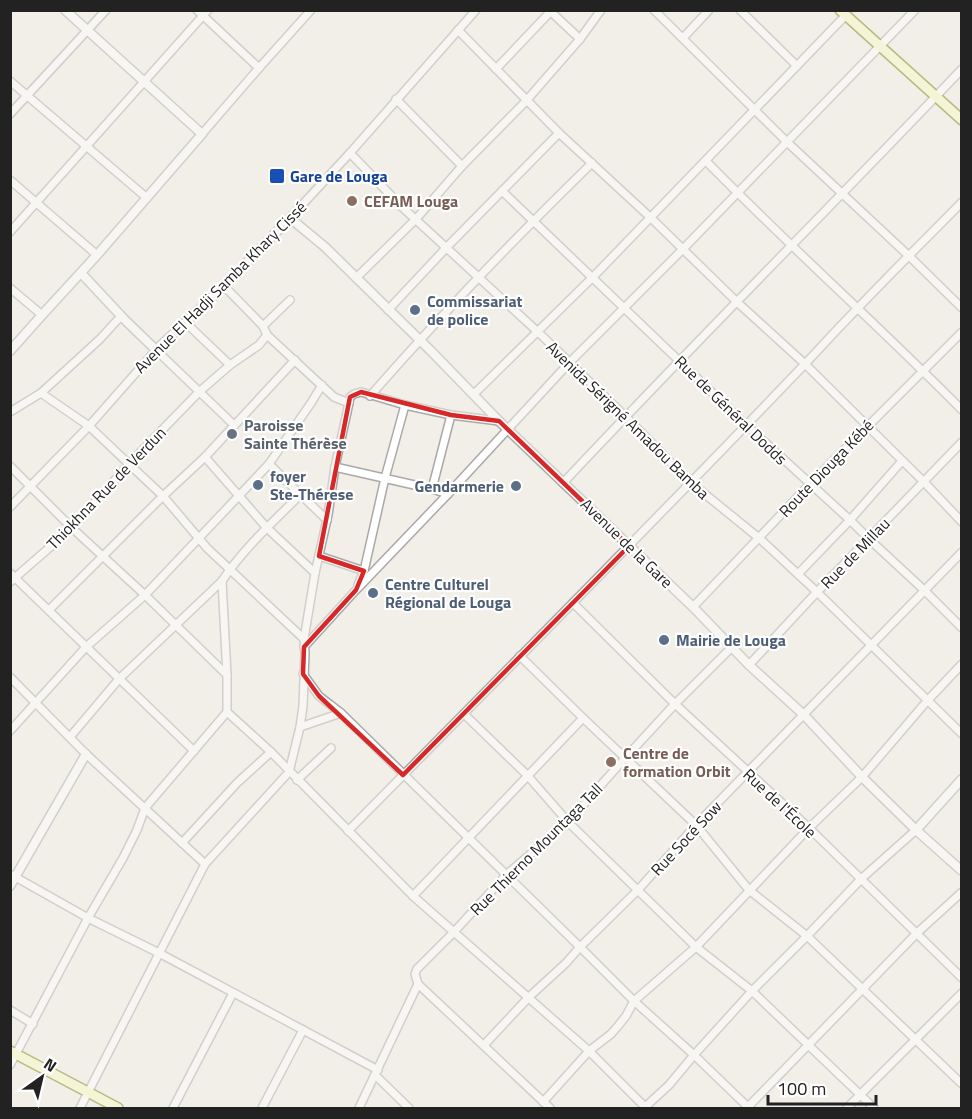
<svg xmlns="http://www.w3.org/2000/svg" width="972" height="1119" viewBox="0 0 972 1119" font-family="'Titillium Web',sans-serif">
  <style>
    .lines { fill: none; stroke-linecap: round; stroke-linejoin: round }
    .minor-casing { stroke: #a9a9a9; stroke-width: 10 }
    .tertiary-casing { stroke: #a9a9a9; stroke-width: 11 }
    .secondary-casing { stroke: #707d05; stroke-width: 12 }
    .minor { stroke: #fff; stroke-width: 7 }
    .tertiary { stroke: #fff; stroke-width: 8 }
    .secondary { stroke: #f7fabf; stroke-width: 9 }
    .marked { fill: none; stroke: #d62828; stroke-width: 4.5; stroke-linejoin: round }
    .transit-dot { fill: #1a4fb4; stroke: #fff; stroke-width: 2 }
    .education-dot { fill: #8d6e63; stroke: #fff; stroke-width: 2 }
    .service-dot { fill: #5c6f8a; stroke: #fff; stroke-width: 2 }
    .worship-dot { fill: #6b7280; stroke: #fff; stroke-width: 2 }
    .labels { text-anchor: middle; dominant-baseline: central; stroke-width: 4.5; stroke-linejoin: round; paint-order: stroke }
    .transit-label { font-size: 16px; font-weight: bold; fill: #164399; stroke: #fff; text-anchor: start }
    .education-label { font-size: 16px; font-weight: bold; fill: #785e54; stroke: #fff; text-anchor: start }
    .street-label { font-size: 16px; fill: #222; stroke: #fff }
    .service-label { font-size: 16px; font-weight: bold; fill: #4e5e75; stroke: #fff; text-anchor: start }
    .worship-label { font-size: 16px; font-weight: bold; fill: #5b616d; stroke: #fff; text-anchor: start }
  </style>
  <rect width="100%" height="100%" fill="#f2efe9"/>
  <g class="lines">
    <defs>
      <g id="minor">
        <polyline points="197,10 259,68"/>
        <polyline points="549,10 580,39"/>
        <polyline points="654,10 787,142 909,256 962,308"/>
        <polyline points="740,10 797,66"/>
        <polyline points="458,30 559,133 651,218 737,302 805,364 924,482 962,522"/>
        <polyline points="683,38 709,10"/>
        <polyline points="496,69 552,10"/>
        <polyline points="10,81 147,198"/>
        <polyline points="396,99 462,166"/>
        <polyline points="10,114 106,10"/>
        <polyline points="202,134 259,68 311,10"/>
        <polyline points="350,153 402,207 538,332 626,417 690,482 759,538 817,592 962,734"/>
        <path d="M706 161C789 246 878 325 962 410"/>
        <polyline points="10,180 97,255"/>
        <polyline points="502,191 746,425 850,520 869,539 924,590 962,628"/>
        <polyline points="290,218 350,153 476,10"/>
        <polyline points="10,232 208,10"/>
        <polyline points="356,278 416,219 462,166 526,101 580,39 601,10"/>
        <polyline points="224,286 263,326 267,335 334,397 349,403 350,397 354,394 361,392 405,405 451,415 499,421"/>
        <polyline points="10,288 42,315"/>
        <polyline points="388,310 447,247 559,133"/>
        <polyline points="263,326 290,300"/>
        <polyline points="230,365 259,345 267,335"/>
        <polyline points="41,393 89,426 129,464 163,496 207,548 304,639"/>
        <polyline points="474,394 593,277 845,16"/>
        <path d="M370 396C441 315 515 238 592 163"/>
        <polyline points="10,412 41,393 100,339 121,316"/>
        <polyline points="205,457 267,528 315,573"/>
        <polyline points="269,464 327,520"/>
        <polyline points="10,466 72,528 145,595 227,675"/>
        <polyline points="335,467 432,489 448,494"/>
        <path d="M563 483C694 343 830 208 962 69"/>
        <polyline points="432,489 451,415"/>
        <polyline points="10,507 89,426 156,350 234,425"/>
        <polyline points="319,556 364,571"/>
        <polyline points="10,573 194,751"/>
        <polyline points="798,574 850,520 902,461"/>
        <polyline points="10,582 72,528 129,464 199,392 230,365 186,323"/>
        <polyline points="358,585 364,571 385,478 405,405"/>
        <polyline points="573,603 675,704 809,828 962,978"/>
        <polyline points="693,607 810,484 962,332"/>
        <polyline points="49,610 163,496 205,457 295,360"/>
        <polyline points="304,647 356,590 448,494 569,363 683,249 915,10"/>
        <polyline points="520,656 583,718 696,825 749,890 807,936 962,1084"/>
        <polyline points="749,665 817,592 962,442"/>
        <polyline points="303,674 319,696 341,713 580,947 634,1001 694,1055 749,1108"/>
        <polyline points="10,677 86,754 205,864"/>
        <polyline points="227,712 271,752 413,896 589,1051 646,1108"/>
        <polyline points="464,714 527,775 568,822 696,947 752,991 874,1108"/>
        <polyline points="300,727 341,713"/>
        <polyline points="10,731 86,647 145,595 269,464 311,403 322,385"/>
        <path d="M70 737 119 679 222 581C243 549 273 522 300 495"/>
        <polyline points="297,780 331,748"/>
        <path d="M348 831C501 676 654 522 804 365 822 346 839 327 857 309 891 273 927 238 962 202"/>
        <polyline points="182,843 237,783 271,752"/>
        <polyline points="10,874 88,918 159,953 378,1070"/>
        <polyline points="413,896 583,718"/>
        <polyline points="10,1010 33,1024"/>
        <polyline points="484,1045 529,997 566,963 580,947 638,890 696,825 962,552"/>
        <polyline points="10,1065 88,918 123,858 137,830 145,808 227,712 227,675 222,581"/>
        <polyline points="375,1075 409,1108"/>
        <polyline points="543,1102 589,1051 611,1034 618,1026 626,1016 634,1001 696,947 809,828 862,777 927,701 962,664"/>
        <polyline points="80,1108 205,864 289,772 300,727 303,706 305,653 304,639 315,573 328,515 335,467 349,403"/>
        <polyline points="173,1108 233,993"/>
        <polyline points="262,1108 303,1030"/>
        <polyline points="359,1108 418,984"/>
        <polyline points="550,1108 418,984 415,974 417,969 453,933 506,875 568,822 626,757 675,704 732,647"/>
        <polyline points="644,1108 669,1085 694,1055 752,991 807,936 861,879 916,830"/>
        <polyline points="747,1108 917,933 962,892"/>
        <polyline points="847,1108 962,993"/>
      </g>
      <g id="tertiary">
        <polyline points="81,273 124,319 156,350 224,286 290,218 325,247 431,351 499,421 693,607 749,665 804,715 862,777 916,830 962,871"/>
        <polyline points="10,351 42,315 97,255 202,134 65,10"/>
        <polyline points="916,830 962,779"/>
        <polyline points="10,886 86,754"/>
      </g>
      <g id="secondary">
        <polyline points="840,10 962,120"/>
        <polyline points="10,1051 118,1108"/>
      </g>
    </defs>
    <use href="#minor" class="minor-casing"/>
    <use href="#tertiary" class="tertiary-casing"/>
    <use href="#secondary" class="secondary-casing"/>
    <use href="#minor" class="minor"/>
    <use href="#tertiary" class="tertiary"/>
    <use href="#secondary" class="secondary"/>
  </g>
  <path d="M0 0H972V1119H0ZM361 392 451 415 499 421 629 546 403 775 319 696 303 674 304 647 356 590 364 571 319 556 350 397Z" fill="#f2efe9" fill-opacity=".55" fill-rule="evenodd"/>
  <path class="marked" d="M361 392 451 415 499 421 629 546 403 775 319 696 303 674 304 647 356 590 364 571 319 556 350 397Z"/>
  <rect class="transit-dot" x="269" y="168" width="16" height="16" rx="3"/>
  <g class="education-dot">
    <circle cx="352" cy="201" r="6"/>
    <circle cx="611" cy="762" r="6"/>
  </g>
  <g class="service-dot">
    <circle cx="415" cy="310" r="6"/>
    <circle cx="258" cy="485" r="6"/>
    <circle cx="516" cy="486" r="6"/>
    <circle cx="373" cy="593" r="6"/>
    <circle cx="664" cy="640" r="6"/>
  </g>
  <circle class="worship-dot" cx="232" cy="434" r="6"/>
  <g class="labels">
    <g class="transit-label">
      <text x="290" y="176">Gare de Louga</text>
    </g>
    <g class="education-label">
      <text x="364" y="201">CEFAM Louga</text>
      <text x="623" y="753">Centre de<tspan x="623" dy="18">formation Orbit</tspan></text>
    </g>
    <g class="street-label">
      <text transform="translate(220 287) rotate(-45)">Avenue El Hadji Samba Khary Cissé</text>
      <text transform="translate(731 410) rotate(44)">Rue de Général Dodds</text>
      <text transform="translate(628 420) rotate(44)">Avenida Sérigné Amadou Bamba</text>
      <text transform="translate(826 468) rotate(-46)">Route Diouga Kébé</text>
      <text transform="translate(106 488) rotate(-46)">Thiokhna Rue de Verdun</text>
      <text transform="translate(627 543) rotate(44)">Avenue de la Gare</text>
      <text transform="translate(855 553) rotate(-46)">Rue de Millau</text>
      <text transform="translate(780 803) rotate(43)">Rue de l'École</text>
      <text transform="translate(686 838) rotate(-47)">Rue Socé Sow</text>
      <text transform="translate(536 849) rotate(-45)">Rue Thierno Mountaga Tall</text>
    </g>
    <g class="service-label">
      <text x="427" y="301">Commissariat<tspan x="427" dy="18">de police</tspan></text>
      <text x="270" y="476">foyer<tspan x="270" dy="18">Ste-Thérese</tspan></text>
      <text x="504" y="486" text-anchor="end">Gendarmerie</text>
      <text x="385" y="584">Centre Culturel<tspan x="385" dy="18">Régional de Louga</tspan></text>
      <text x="676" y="640">Mairie de Louga</text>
    </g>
    <g class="worship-label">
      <text x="244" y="425">Paroisse<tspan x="244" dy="18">Sainte Thérèse</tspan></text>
    </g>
  </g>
  <rect width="972" height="1119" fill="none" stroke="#222222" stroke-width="24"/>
  <g transform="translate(42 1077) rotate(34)" stroke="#ffffff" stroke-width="4.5" paint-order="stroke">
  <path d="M0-4.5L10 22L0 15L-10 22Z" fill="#222222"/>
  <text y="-9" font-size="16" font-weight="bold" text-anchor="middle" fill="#222222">N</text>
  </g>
  <path d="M768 1095v9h108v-9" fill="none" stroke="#222222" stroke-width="3"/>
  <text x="777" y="1095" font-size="18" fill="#222222" stroke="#ffffff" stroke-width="4.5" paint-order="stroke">100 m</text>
</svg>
